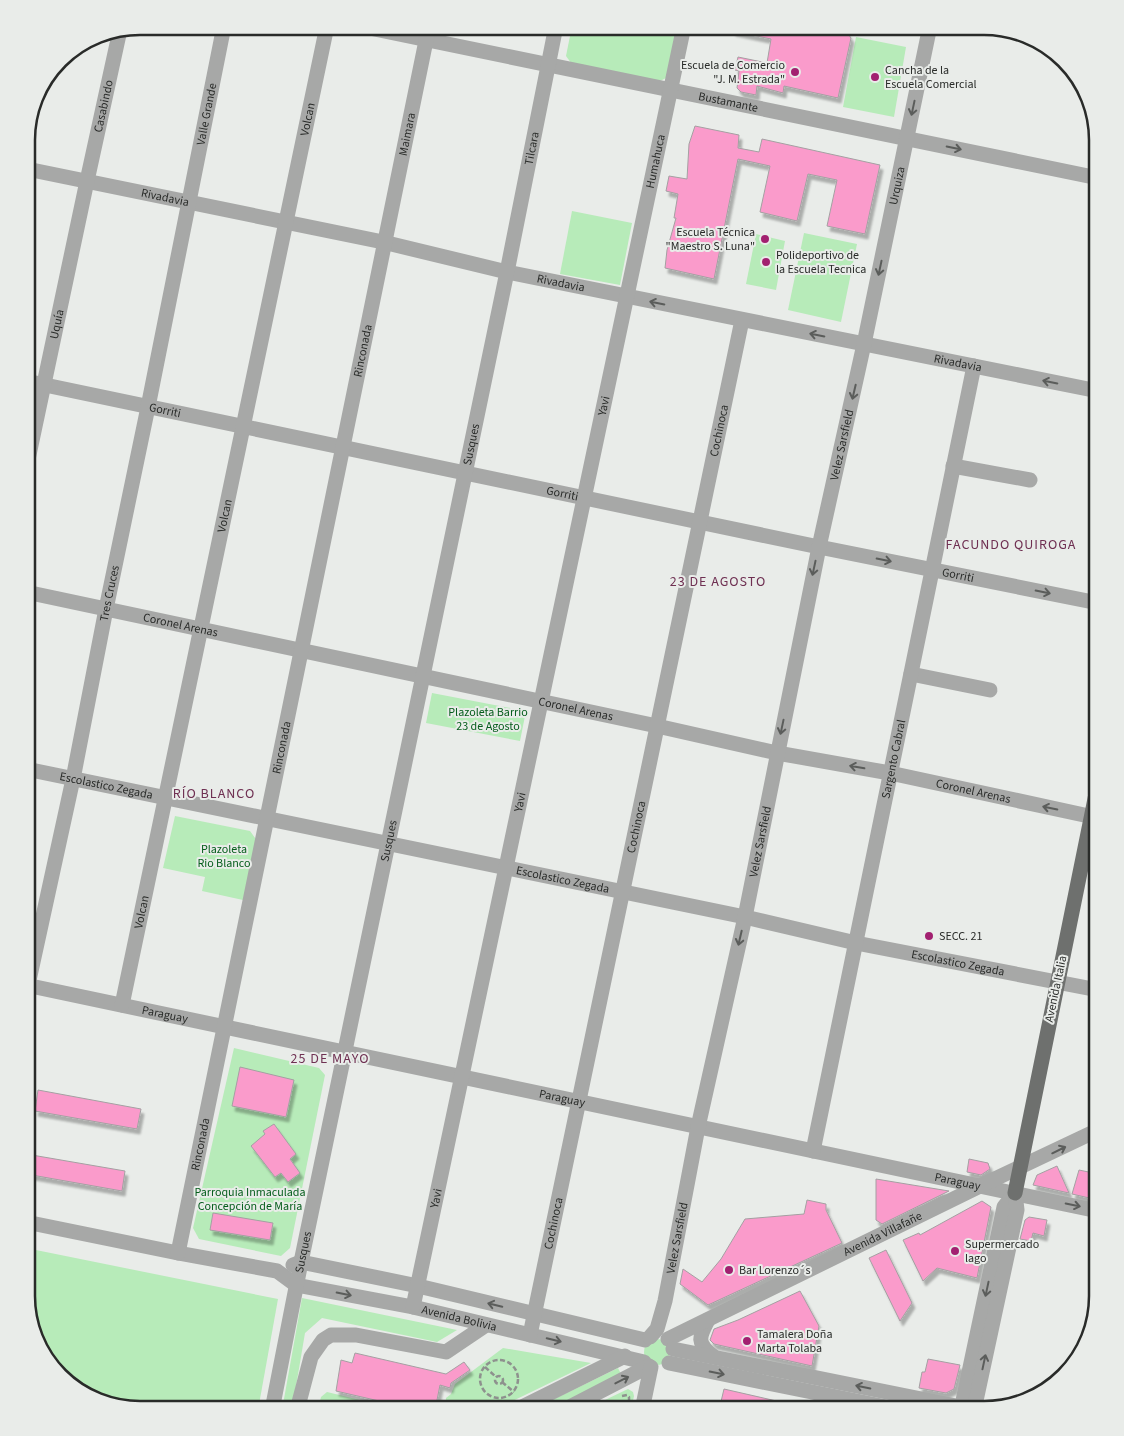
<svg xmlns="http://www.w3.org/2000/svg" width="1124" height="1436" viewBox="0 0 1124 1436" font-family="'Source Sans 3',sans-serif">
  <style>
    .green { fill: #b7ebb9 }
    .building { fill: #fa9bcb; stroke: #a4a0a2; filter: url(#shadow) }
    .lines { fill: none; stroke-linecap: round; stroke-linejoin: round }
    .path { stroke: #8e918e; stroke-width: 2.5; stroke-dasharray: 5 2.5; stroke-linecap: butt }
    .minor { stroke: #a7a8a7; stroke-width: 15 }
    .major { stroke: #6e706e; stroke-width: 15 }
    .oneway { stroke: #5b5d5b }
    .poi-dot { fill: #a22070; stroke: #e9ece9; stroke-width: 2 }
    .labels { text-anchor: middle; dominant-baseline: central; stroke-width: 4; stroke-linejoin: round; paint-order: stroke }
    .poi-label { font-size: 12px; fill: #292b29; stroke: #e9ece9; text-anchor: start }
    .street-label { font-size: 12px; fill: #292b29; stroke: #e9ece9 }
    .park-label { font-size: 12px; fill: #045d1b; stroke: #e9ece9 }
    .neighbourhood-label { font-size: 14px; letter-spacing: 1px; fill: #6f3052; stroke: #e9ece9 }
    .rim { fill: none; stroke: #292b29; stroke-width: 2.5 }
  </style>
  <defs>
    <filter id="shadow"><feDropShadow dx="3" dy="5" stdDeviation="1" flood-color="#0004"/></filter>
  </defs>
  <rect width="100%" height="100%" fill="#e9ece9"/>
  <g class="green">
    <polygon points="572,26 677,26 668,77 656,83 574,67 566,56"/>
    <polygon points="856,37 906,47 894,117 843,107"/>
    <polygon points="572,211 632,223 620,285 560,274"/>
    <polygon points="804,233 857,244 841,322 788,310"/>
    <polygon points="756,234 785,241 776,290 746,284"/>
    <polygon points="432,693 526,711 520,741 426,723"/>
    <polygon points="175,816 250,831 258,842 243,900 202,891 205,877 163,868"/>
    <polygon points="234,1048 319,1068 325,1075 290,1248 281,1256 199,1239 193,1228"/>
    <polygon points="26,1248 278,1299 258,1410 140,1410 84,1395 45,1359 26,1296"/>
    <polygon points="302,1298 457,1330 437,1342 322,1318 305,1333 292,1410 282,1410"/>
    <circle cx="657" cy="1352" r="13"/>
    <polygon points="503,1348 591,1363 494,1410 445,1410 446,1398 451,1394 455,1384"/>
    <polygon points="618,1368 621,1374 549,1410 532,1410"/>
    <polygon points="628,1389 633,1392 634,1396 631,1410 584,1410"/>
    <polygon points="327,1392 401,1410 318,1410 321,1397"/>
  </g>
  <g class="building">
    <polygon points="733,26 825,26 846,31 851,38 838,98 784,86 783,93 757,86 756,95 741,92 737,88 739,71 735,70 738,57 767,63 771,39 733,31"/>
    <polygon points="695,126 739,135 738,148 759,152 762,139 880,165 865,234 827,226 837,180 808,174 797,221 760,212 770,166 738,159 714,279 665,268 667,250 676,218 674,218 678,194 666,191 669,176 687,179 689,144"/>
    <polygon points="240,1067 294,1080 286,1117 232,1106"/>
    <polygon points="38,1090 141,1109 137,1129 35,1111"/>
    <polygon points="274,1124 296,1154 290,1159 300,1173 288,1182 281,1173 275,1177 251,1146 265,1134 263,1131"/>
    <polygon points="26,1154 125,1171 122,1191 26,1174"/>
    <polygon points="969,1159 988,1163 990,1169 981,1175 967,1172"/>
    <polygon points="1057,1166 1069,1193 1033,1185 1037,1175"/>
    <polygon points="1079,1170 1098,1174 1098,1200 1072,1194"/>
    <polygon points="876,1179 949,1191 882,1224 876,1220"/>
    <polygon points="807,1200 826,1204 826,1210 842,1243 708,1305 680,1284 683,1269 702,1282 721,1259 745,1219 804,1214"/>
    <polygon points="982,1201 991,1207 977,1278 937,1268 923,1281 903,1240 919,1233 920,1235"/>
    <polygon points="213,1213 273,1223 270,1240 210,1230"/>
    <polygon points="1029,1217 1047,1220 1044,1236 1033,1233 1031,1241 1020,1239 1025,1220"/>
    <polygon points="886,1250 912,1303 900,1321 869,1258"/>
    <polygon points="800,1291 819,1326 812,1366 714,1344 710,1340 714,1329 738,1320"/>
    <polygon points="355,1353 446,1374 464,1362 470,1370 451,1383 450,1388 440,1385 435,1410 418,1410 336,1391 341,1360 352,1363"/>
    <polygon points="928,1359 960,1365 954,1389 946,1393 919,1388 922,1372 925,1372"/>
    <polygon points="724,1389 794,1405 794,1410 719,1410"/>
  </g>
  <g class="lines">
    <g class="path">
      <circle cx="499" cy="1379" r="19"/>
      <polyline points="485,1367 496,1377"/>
      <circle cx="499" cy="1380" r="4"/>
      <polyline points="502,1382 514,1392"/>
      <polyline points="622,1396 627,1395 629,1397 629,1401"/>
    </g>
    <g class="minor">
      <path id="s1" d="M360 26 1098 178"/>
      <path id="s2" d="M27 169 383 242 507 272 1098 391"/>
      <path id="s3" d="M26 381 819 547 1098 603"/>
      <polyline points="953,466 1030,480"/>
      <path id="s4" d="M26 469 87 181 120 30"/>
      <path id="s5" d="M26 592 657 726 777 753 890 773 1098 818"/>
      <polyline points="911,674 990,690"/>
      <path id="s6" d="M26 769 745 917 856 943 1098 990"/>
      <path id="s7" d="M26 985 1098 1211"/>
      <path id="s8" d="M28 985 73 779 106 609 148 407 224 26"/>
      <path id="s9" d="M122 1005 327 26"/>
      <path id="s10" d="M813 1151 974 366"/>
      <path id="s11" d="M26 1222 178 1253 277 1271 296 1285 413 1307 644 1362"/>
      <path id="s12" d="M178 1253 429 26"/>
      <polyline points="293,1265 301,1262 418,1286 645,1340"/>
      <path id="s13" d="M413 1307 684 26"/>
      <path d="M708 1320C699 1337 696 1343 713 1356"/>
      <path id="s14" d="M530 1335 742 320"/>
      <path id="s15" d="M650 1337 657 1329 665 1301 698 1127 745 917 819 547 864 344 930 26"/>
      <path id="s16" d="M668 1339 980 1186 1098 1130"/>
      <polyline points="673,1349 976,1410"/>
      <polyline points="669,1363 901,1410"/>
      <path id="s17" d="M272 1410 301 1262 507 272 556 26"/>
      <polyline points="297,1410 311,1357 323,1340 331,1335 356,1335 446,1352 486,1325"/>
      <polyline points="516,1410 625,1356"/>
      <polyline points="564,1410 649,1366"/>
      <polyline points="642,1410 651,1367"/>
      <polyline points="961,1410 1004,1207 1015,1193"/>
      <polyline points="974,1410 1017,1210 1015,1193"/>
    </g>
    <polyline class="major" points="1015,1193 1098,784"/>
  </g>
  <defs><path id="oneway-shaft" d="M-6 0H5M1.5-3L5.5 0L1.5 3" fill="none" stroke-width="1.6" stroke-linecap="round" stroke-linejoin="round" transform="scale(1.25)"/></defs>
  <g class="oneway">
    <use href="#oneway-shaft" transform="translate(913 108) rotate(102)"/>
    <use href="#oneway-shaft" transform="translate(954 148) rotate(12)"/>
    <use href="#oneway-shaft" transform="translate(880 268) rotate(102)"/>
    <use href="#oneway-shaft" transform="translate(657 303) rotate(-169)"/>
    <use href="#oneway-shaft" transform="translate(817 335) rotate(-169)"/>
    <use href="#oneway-shaft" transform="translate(1050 382) rotate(-169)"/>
    <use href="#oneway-shaft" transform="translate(854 392) rotate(103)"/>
    <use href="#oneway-shaft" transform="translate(884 560) rotate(11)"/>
    <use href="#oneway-shaft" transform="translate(814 568) rotate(102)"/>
    <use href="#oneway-shaft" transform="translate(1043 592) rotate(11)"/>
    <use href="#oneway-shaft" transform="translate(782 727) rotate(102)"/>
    <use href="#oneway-shaft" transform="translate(857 767) rotate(-170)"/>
    <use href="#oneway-shaft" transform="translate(1050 808) rotate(-168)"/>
    <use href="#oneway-shaft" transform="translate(740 938) rotate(103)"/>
    <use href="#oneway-shaft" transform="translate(1059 1150) rotate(-26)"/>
    <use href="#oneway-shaft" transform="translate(1073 1205) rotate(12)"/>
    <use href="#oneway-shaft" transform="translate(987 1289) rotate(102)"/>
    <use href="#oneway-shaft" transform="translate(344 1294) rotate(11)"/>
    <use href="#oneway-shaft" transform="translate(495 1305) rotate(-166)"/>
    <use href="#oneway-shaft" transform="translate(554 1340) rotate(14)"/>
    <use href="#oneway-shaft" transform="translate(984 1362) rotate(-78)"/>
    <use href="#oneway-shaft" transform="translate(717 1373) rotate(11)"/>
    <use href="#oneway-shaft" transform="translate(622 1380) rotate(-27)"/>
    <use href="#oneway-shaft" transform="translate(863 1387) rotate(-168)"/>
  </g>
  <g class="poi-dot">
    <circle cx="795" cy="72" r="5"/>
    <circle cx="875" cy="77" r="5"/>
    <circle cx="765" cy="239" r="5"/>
    <circle cx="766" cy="262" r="5"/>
    <circle cx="929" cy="936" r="5"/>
    <circle cx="955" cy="1251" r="5"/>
    <circle cx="729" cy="1270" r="5"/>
    <circle cx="747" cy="1341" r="5"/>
  </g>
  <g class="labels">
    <g class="poi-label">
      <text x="785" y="65" text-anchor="end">Escuela de Comercio<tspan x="785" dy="14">"J. M. Estrada"</tspan></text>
      <text x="885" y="70">Cancha de la<tspan x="885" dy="14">Escuela Comercial</tspan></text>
      <text x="755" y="232" text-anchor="end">Escuela Técnica<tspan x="755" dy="14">"Maestro S. Luna"</tspan></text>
      <text x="776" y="255">Polideportivo de<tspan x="776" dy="14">la Escuela Tecnica</tspan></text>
      <text x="939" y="936">SECC. 21</text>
      <text x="965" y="1244">Supermercado<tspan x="965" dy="14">lago</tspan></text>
      <text x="739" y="1270">Bar Lorenzo´s</text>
      <text x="757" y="1334">Tamalera Doña<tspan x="757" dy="14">Marta Tolaba</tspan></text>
    </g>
    <g class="street-label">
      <text stroke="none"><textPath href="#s1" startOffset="376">Bustamante</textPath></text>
      <text stroke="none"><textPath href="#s4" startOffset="371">Casabindo</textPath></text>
      <text stroke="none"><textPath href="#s8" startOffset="889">Valle Grande</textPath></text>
      <text stroke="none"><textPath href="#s9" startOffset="905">Volcan</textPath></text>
      <text stroke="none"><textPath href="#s12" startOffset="1142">Maimara</textPath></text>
      <text stroke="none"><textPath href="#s17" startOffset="1288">Tilcara</textPath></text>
      <text stroke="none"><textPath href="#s13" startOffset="1171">Humahuca</textPath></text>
      <text stroke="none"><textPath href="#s15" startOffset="1179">Urquiza</textPath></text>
      <text stroke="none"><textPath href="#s2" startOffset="141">Rivadavia</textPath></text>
      <text stroke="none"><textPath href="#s2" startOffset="546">Rivadavia</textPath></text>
      <text stroke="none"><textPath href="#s4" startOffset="148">Uquía</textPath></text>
      <text stroke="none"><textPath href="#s12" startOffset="921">Rinconada</textPath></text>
      <text stroke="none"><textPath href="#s2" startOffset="951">Rivadavia</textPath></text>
      <text stroke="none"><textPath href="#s13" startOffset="921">Yavi</textPath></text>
      <text stroke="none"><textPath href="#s3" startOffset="142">Gorriti</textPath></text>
      <text stroke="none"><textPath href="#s14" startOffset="924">Cochinoca</textPath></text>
      <text stroke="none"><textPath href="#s17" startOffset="986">Susques</textPath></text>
      <text stroke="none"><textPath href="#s15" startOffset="914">Velez Sarsfield</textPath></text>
      <text stroke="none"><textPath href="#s3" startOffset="548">Gorriti</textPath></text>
      <text stroke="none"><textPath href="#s9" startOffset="500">Volcan</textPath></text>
      <text stroke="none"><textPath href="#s3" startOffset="952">Gorriti</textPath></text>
      <text stroke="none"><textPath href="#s8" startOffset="400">Tres Cruces</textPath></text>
      <text stroke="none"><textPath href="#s5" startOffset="158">Coronel Arenas</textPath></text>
      <text stroke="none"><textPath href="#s5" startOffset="562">Coronel Arenas</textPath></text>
      <text stroke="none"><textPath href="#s12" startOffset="516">Rinconada</textPath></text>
      <text stroke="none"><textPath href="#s10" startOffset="400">Sargento Cabral</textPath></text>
      <text stroke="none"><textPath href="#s6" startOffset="82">Escolastico Zegada</textPath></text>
      <text stroke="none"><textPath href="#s5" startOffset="968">Coronel Arenas</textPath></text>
      <text stroke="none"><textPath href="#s13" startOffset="516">Yavi</textPath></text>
      <text stroke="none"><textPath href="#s14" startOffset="519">Cochinoca</textPath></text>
      <text stroke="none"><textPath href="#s17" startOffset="581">Susques</textPath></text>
      <text stroke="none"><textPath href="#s15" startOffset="509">Velez Sarsfield</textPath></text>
      <text stroke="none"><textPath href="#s6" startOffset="548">Escolastico Zegada</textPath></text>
      <text stroke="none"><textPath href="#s9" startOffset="95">Volcan</textPath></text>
      <text stroke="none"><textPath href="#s6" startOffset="952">Escolastico Zegada</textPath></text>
      <text transform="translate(1056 989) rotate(-78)">Avenida Italia</text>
      <text stroke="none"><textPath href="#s7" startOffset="142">Paraguay</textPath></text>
      <text stroke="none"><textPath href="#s7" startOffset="548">Paraguay</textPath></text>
      <text stroke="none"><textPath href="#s12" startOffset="111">Rinconada</textPath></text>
      <text stroke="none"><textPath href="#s7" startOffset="952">Paraguay</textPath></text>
      <text stroke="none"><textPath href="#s13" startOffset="111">Yavi</textPath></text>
      <text stroke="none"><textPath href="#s14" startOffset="114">Cochinoca</textPath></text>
      <text stroke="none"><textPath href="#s16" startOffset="239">Avenida Villafañe</textPath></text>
      <text stroke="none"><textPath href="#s15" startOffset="104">Velez Sarsfield</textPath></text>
      <text stroke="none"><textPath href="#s17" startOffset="161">Susques</textPath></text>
      <text stroke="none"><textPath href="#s11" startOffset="446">Avenida Bolivia</textPath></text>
    </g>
    <g class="park-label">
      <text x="488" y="712">Plazoleta Barrio<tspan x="488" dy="14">23 de Agosto</tspan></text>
      <text x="224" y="849">Plazoleta<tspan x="224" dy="14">Rio Blanco</tspan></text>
      <text x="250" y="1192">Parroquia Inmaculada<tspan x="250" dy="14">Concepción de María</tspan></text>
    </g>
    <g class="neighbourhood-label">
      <text x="1011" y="545">FACUNDO QUIROGA</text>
      <text x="718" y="582">23 DE AGOSTO</text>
      <text x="214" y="794">RÍO BLANCO</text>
      <text x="330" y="1059">25 DE MAYO</text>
    </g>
  </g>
  <path d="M0 0H1124V1436H0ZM140 35H984A105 105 0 0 1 1089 140V1296A105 105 0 0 1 984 1401H140A105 105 0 0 1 35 1296V140A105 105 0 0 1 140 35Z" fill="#e9ece9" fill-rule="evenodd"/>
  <path class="rim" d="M140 35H984A105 105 0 0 1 1089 140V1296A105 105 0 0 1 984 1401H140A105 105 0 0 1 35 1296V140A105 105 0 0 1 140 35Z"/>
</svg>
